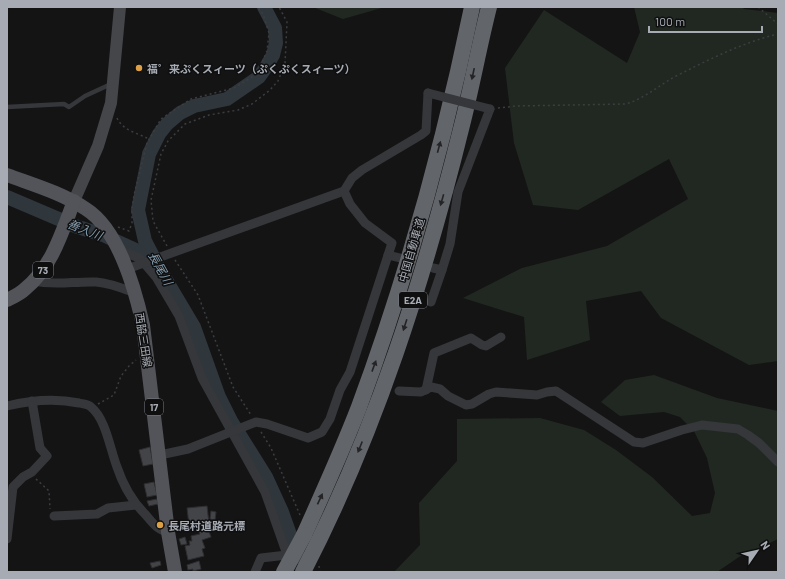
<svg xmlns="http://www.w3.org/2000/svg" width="785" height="579" viewBox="0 0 785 579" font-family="Barlow,'Noto Sans JP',sans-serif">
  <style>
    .green { fill: #212821 }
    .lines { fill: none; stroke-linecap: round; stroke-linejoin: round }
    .river { stroke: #2f373d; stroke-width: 14 }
    .building { fill: #434448; stroke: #2e2e31 }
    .path { stroke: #3c3d41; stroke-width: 1.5; stroke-dasharray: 2 3; stroke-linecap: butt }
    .lane { stroke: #35373a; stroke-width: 4.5 }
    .street { stroke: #35373a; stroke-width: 9 }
    .secondary { stroke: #44464a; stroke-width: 12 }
    .primary { stroke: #525459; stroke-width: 14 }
    .highway { stroke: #62656a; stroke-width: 16 }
    .street-bridge { stroke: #35373a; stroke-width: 9 }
    .highway-bridge { stroke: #62656a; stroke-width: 16 }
    .oneway { fill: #242426 }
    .poi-dot { fill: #dda045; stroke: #0f0f10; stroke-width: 1.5 }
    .labels { text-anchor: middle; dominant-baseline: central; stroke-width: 3; stroke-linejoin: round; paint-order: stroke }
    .shield { fill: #0f0f10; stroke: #797d83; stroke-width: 1 }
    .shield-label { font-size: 10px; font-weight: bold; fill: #a7acb4 }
    .poi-label { font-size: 11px; font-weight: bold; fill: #a7acb4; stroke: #0f0f10; text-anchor: start }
    .street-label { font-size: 11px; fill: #a7acb4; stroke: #0f0f10 }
    .water-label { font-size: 12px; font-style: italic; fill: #829bac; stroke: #0f0f10 }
  </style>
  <rect width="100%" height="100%" fill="#141415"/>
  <g class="green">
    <polygon points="313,7 385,7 343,19"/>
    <polygon points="634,7 742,7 744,9 778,13 778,361 749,365 661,318 641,291 586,301 590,340 527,360 524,317 463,298 522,268 607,246 688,199 669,159 578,210 533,205 514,143 505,68 544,10 627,63 640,32"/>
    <polygon points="654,375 717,398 778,411 778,539 739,557 717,572 394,572 420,545 419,503 457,461 457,419 540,418 584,430 616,450 652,477 692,516 710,513 715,493 707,458 694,431 680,417 664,412 620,416 601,402 625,380"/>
  </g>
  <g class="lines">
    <g class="river">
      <polyline points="264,7 275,28 276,43 273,55 266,67 259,77 227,99 194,106 180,113 167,124 159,134 149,154 138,210 145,241 159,268 194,327 219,397 231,421 266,477 282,512 298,557"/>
      <polyline points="7,197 75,226 103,235 136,250 154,264"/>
    </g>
  </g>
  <g class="building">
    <polygon points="150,447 153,464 143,466 139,450"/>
    <polygon points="154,482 157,495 147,497 144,484"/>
    <polygon points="157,499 158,504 149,506 147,501"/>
    <polygon points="207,506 209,523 189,525 187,508"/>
    <polygon points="211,511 216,512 215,520 210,519"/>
    <polygon points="208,529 211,537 202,540 205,548 202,549 204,556 188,560 185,546 190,545 189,541 192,541 191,536 200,534 199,532"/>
    <polygon points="185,537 187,544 181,545 179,539"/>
    <polygon points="160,561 161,565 152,568 150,563"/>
    <polygon points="199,561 201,569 193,571 193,569 188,570 187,565"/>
  </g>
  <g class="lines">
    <g class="path">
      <polyline points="758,7 778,24"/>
      <path d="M498 108 516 106 626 104C642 99 655 89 669 80 677 75 687 71 696 66 723 53 749 41 778 34"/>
      <path d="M117 118C123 131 138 133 149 139"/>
      <polyline points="118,227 129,231 132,223 132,209 134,195 147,143 161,119 191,99 234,88 252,77 261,65 267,51 269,33 263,14 258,7"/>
      <polyline points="167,246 153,221 151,200 161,154 168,141 185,124 209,115 238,110 252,104 270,90 278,81 285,64 287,22 279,7"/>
      <polyline points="175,260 198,295 233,387 251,415"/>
      <polyline points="98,404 114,395 121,376 129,366 136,360"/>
      <polyline points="261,432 271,448 300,515"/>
      <polyline points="36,479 49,491 50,509"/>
      <polyline points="319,566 320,572"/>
    </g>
    <polyline class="lane" points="7,107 64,104 69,107 85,96 111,84"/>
    <g class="street">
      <polyline points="119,250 139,258 144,263 156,277 179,316 202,378 265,492 290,563"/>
      <polyline points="388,255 400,258"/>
      <polyline points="433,268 442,270 450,244 458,192 490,109"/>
      <polyline points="127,269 344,191"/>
      <path d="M34 281C54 286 75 281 96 282 110 283 122 288 135 293"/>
      <polyline points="431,302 442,270"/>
      <polyline points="426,390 434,353 471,338 482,345 486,346 501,337"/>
      <polyline points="399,391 421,392 431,387 440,389 448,396 466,405 472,404 489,394 496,392 537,395 547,392 556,391 634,442 643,443 682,430 702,425 738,429 748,435 759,443 778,462"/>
      <path d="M7 406C31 400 55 398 79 403 83 404 88 404 91 407 106 419 110 449 117 467 123 485 132 501 145 514 152 522 157 530 168 532"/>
      <polyline points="160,455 188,449 256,422 267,424 308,438 322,432 330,419 340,390 350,372 392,243 365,223 350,204 344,191 352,178 362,170 421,135 426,131 428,93"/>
      <polyline points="54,516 97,514 108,508 136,505"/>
      <polyline points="7,539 13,487 23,477 32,472 47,456 40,448 32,401"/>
      <polyline points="255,572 261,558 287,555"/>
    </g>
    <polyline class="secondary" points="74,201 98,146 111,103 120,7"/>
    <g class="primary">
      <path d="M7 175C34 185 62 193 86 209 119 230 135 289 143 325L168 532 175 572"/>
      <path d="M7 300C13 297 20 294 25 289 52 267 62 232 74 201"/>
    </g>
    <g class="highway">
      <path d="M304 535C323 493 342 451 359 407 407 277 444 143 472 7"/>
      <path d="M303 572C376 431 424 279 462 125 472 86 479 46 489 7"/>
    </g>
    <polyline class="street-bridge" points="428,93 490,109"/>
    <polyline class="highway-bridge" points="284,572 304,535"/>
  </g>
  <defs><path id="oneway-solid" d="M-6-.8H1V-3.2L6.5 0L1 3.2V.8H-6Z"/></defs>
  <g class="oneway">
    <use href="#oneway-solid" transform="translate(473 74) rotate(102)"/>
    <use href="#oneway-solid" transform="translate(439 147) rotate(-75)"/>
    <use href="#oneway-solid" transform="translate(442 200) rotate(106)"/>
    <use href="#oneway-solid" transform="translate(405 325) rotate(108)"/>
    <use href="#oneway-solid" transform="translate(374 366) rotate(-70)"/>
    <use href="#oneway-solid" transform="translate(360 447) rotate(112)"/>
    <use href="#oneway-solid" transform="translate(320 499) rotate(-65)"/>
  </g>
  <g class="poi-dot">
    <circle cx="139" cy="68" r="4"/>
    <circle cx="160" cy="525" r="4"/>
  </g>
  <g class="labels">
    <g class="shield">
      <rect x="33" y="262" width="20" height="16" rx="3"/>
      <rect x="399" y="292" width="28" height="16" rx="3"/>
      <rect x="145" y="399" width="18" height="16" rx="3"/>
    </g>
    <g class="shield-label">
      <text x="43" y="270">73</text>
      <text x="413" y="300">E2A</text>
      <text x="154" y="407">17</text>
    </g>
    <g class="poi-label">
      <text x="147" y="68">福゜来ぷくスィーツ（ぷくぷくスィーツ）</text>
      <text x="168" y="525">長尾村道路元標</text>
    </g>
    <g class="street-label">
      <text transform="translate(411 250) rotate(-74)">中国自動車道</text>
      <text transform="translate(144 340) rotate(81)">西脇三田線</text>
    </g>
    <g class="water-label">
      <text transform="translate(85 229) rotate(22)">善入川</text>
      <text transform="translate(161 268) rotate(61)">長尾川</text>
    </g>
  </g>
  <rect width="785" height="579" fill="none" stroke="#a7acb4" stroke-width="16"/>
  <g transform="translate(757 551) rotate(56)" stroke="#0f0f10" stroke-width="3" paint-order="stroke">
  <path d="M0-3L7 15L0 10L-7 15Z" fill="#a7acb4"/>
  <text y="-6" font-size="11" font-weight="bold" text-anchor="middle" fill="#a7acb4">N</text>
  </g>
  <path d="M649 26v6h113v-6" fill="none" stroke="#a7acb4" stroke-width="2"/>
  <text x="655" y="26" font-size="12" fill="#a7acb4" stroke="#0f0f10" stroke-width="3" paint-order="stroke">100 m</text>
</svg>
